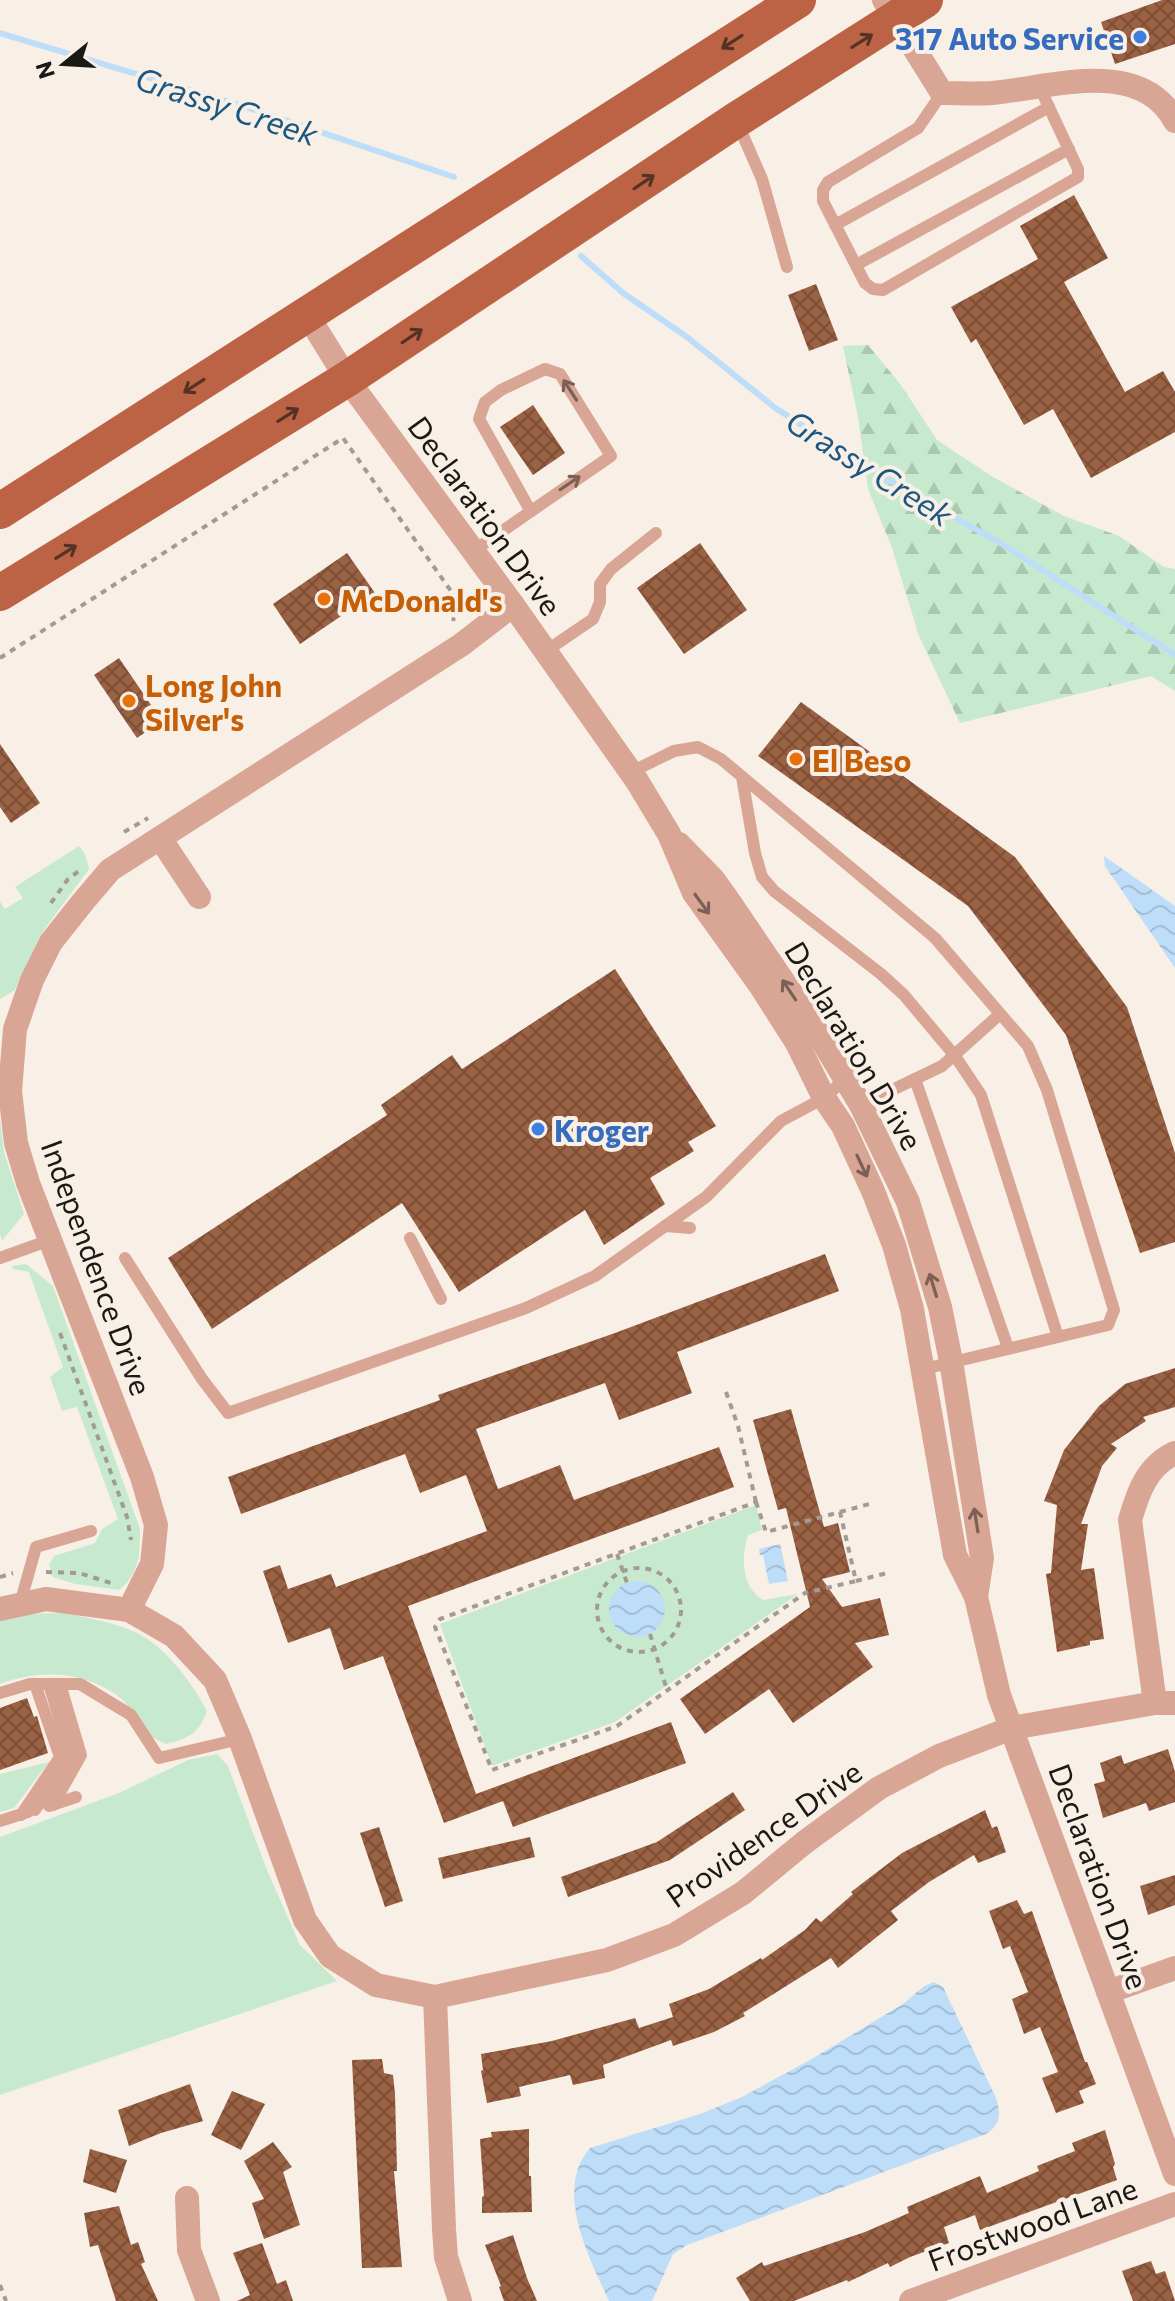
<svg xmlns="http://www.w3.org/2000/svg" width="1175" height="2301" viewBox="0 0 1175 2301" font-family="Commissioner,sans-serif">
  <style>
    .green { fill: #c7eace }
    .forest { fill: url(#forest-firs) }
    .water { fill: url(#water-waves) }
    .lines { fill: none; stroke-linecap: round; stroke-linejoin: round }
    .stream { stroke: #bdddf9; stroke-width: 6 }
    .building { fill: url(#building-cross-hatch) }
    .path { stroke: #a19b94; stroke-width: 4; stroke-dasharray: 6 6; stroke-linecap: butt }
    .lane { stroke: #d9a695; stroke-width: 12 }
    .street { stroke: #d9a695; stroke-width: 24 }
    .primary { stroke: #bd6345; stroke-width: 36 }
    .oneway { stroke: #543326 }
    .oneway2 { stroke: #7a6055 }
    .shop-dot { fill: #3f7fe0; stroke: #f8efe6; stroke-width: 3 }
    .food-dot { fill: #e8710a; stroke: #f8efe6; stroke-width: 3 }
    .labels { text-anchor: middle; dominant-baseline: central; stroke-width: 8; stroke-linejoin: round; paint-order: stroke }
    .shop-label { font-size: 30px; font-weight: bold; fill: #366cbe; stroke: #f8efe6; text-anchor: end }
    .street-label { font-size: 30px; fill: #1b1915; stroke: #f8efe6 }
    .food-label { font-size: 30px; font-weight: bold; fill: #c56008; stroke: #f8efe6; text-anchor: start }
    .water-label { font-size: 32px; font-style: italic; fill: #1b5781; stroke: #f8efe6 }
  </style>
  <defs>
    <pattern id="forest-firs" width="22" height="20" patternUnits="userSpaceOnUse" patternTransform="scale(2)"><rect width="22" height="20" fill="#c7eace"/><path d="M5 1l3.5 6h-7zM16 11l3.5 6h-7z" fill="#aac8b0"/></pattern>
    <pattern id="water-waves" width="16" height="10" patternUnits="userSpaceOnUse" patternTransform="scale(2)"><rect width="16" height="10" fill="#bdddf9"/><path d="M0 5q4-4 8 0t8 0" fill="none" stroke="#a2bdd5"/></pattern>
    <pattern id="building-cross-hatch" width="8" height="8" patternUnits="userSpaceOnUse" patternTransform="scale(2)"><rect width="8" height="8" fill="#9a6143"/><path d="M0 0l8 8M0 8l8-8" fill="none" stroke="#7d4f37"/></pattern>
  </defs>
  <rect width="100%" height="100%" fill="#f8efe6"/>
  <g class="green">
    <polygon points="79,846 85,854 89,869 43,931 14,991 0,999 0,902 5,909 23,898 15,887"/>
    <polygon points="0,1119 4,1152 24,1214 2,1241 0,1234"/>
    <path d="M26 1264 53 1286 140 1529C140 1553 140 1574 119 1590L75 1584 53 1577 49 1565 54 1556 95 1543 102 1529 118 1519 77 1407 62 1411 50 1377 63 1367 29 1272 13 1269 12 1266Z"/>
    <path d="M756 1505 762 1530 748 1535C741 1557 741 1587 763 1600L798 1594 615 1722 492 1766 440 1624Z"/>
    <path d="M64 1613C88 1618 115 1622 137 1633 166 1647 192 1683 207 1711 199 1733 188 1739 166 1744 161 1741 154 1739 150 1735 137 1725 132 1706 118 1696 84 1671 39 1669 0 1684V1621L21 1614Z"/>
    <polygon points="217,1754 228,1766 267,1870 300,1945 337,1981 0,2095 0,1837 119,1793 188,1760"/>
    <polygon points="49,1762 14,1808 0,1812 0,1774"/>
  </g>
  <polygon class="forest" points="868,345 901,385 937,440 993,477 1064,516 1119,536 1164,567 1175,569 1175,691 1151,676 960,723 919,636 892,548 868,489 858,417 843,346"/>
  <g class="water">
    <polygon points="1104,856 1175,906 1175,968 1105,866"/>
    <polygon points="780,1544 788,1581 769,1584 763,1555 760,1555 759,1549"/>
    <circle cx="637" cy="1609" r="28"/>
    <path d="M934 1982 943 1987 996 2098C1001 2116 1001 2123 986 2134L687 2245 673 2254 652 2301H609C590 2259 553 2190 590 2148L700 2114 742 2097 810 2060 903 2004 924 1986Z"/>
  </g>
  <g class="lines">
    <g class="stream">
      <polyline points="0,33 243,106 454,177"/>
      <polyline points="581,256 623,293 687,337 774,407 870,470 1002,544 1175,655"/>
    </g>
  </g>
  <g class="building">
    <polygon points="1162,0 1175,0 1175,44 1115,64 1101,22"/>
    <polygon points="1074,195 1108,258 1064,282 1125,392 1163,371 1175,392 1175,432 1091,478 1053,409 1024,425 976,339 971,343 951,307 1038,259 1020,226"/>
    <polygon points="816,284 838,340 809,351 788,295"/>
    <polygon points="533,405 565,453 533,475 500,427"/>
    <polygon points="700,543 747,610 684,654 637,588"/>
    <polygon points="347,553 375,593 300,644 273,604"/>
    <polygon points="119,658 162,721 137,738 94,675"/>
    <polygon points="801,702 1015,857 1127,1007 1175,1153 1175,1242 1140,1253 1066,1035 968,906 758,756"/>
    <polygon points="0,744 40,803 11,823 0,807"/>
    <polygon points="615,969 716,1126 688,1142 694,1151 650,1178 665,1204 604,1245 585,1210 459,1292 402,1203 212,1329 168,1258 387,1115 381,1105 452,1055 462,1069"/>
    <polygon points="825,1254 839,1291 677,1352 692,1393 619,1420 605,1383 476,1429 498,1489 560,1465 574,1500 719,1447 734,1487 408,1606 476,1794 671,1722 686,1763 513,1827 503,1801 444,1823 383,1656 344,1670 330,1628 288,1643 263,1571 280,1565 288,1589 331,1574 336,1587 487,1531 466,1475 420,1493 405,1454 241,1514 228,1477 440,1400 438,1395 615,1333"/>
    <polygon points="1175,1368 1175,1407 1143,1417 1146,1421 1111,1444 1117,1448 1102,1466 1081,1524 1088,1524 1081,1570 1094,1568 1104,1639 1090,1641 1090,1645 1057,1652 1046,1574 1051,1573 1057,1505 1044,1501 1064,1450 1099,1406 1125,1384"/>
    <polygon points="791,1409 824,1527 838,1523 850,1572 822,1579 842,1607 880,1598 889,1635 855,1643 873,1667 793,1723 769,1689 705,1734 680,1699 810,1607 786,1508 778,1510 753,1420"/>
    <polygon points="27,1698 34,1717 37,1716 48,1753 0,1770 0,1708"/>
    <polygon points="1168,1749 1175,1772 1175,1802 1149,1811 1146,1803 1103,1818 1094,1784 1105,1781 1100,1763 1121,1755 1124,1764"/>
    <polygon points="733,1792 745,1810 670,1860 568,1897 561,1877 657,1842"/>
    <polygon points="985,1810 992,1828 997,1826 1006,1852 978,1863 974,1855 929,1882 891,1911 898,1920 838,1968 831,1958 743,2013 745,2016 714,2032 673,2046 671,2040 603,2065 605,2078 573,2085 570,2075 519,2087 521,2096 487,2103 481,2071 483,2070 481,2054 552,2041 635,2018 639,2028 673,2017 669,2004 709,1989 761,1958 762,1960 805,1930 816,1918 821,1922 853,1894 851,1892 902,1853"/>
    <polygon points="379,1827 403,1901 385,1907 360,1833"/>
    <polygon points="530,1837 535,1857 443,1879 438,1858"/>
    <polygon points="1175,1875 1175,1905 1148,1915 1140,1886"/>
    <polygon points="1017,1900 1024,1914 1032,1911 1085,2062 1087,2062 1096,2084 1079,2091 1084,2103 1056,2113 1042,2078 1058,2072 1040,2027 1024,2034 1012,1999 1028,1992 1010,1946 1003,1949 989,1911"/>
    <polygon points="382,2059 384,2073 393,2075 395,2094 397,2171 394,2171 402,2267 362,2268 352,2060"/>
    <polygon points="190,2084 203,2121 161,2133 129,2146 118,2110"/>
    <polygon points="232,2091 265,2104 241,2150 211,2135"/>
    <polygon points="529,2129 529,2176 531,2176 532,2212 482,2213 482,2197 484,2196 480,2139 492,2137 491,2132"/>
    <polygon points="1105,2130 1115,2164 1113,2167 1117,2180 980,2230 975,2215 944,2227 949,2243 910,2257 890,2267 888,2263 848,2282 847,2280 794,2301 750,2301 736,2278 762,2262 764,2266 865,2232 909,2213 907,2207 980,2176 987,2193 1039,2171 1037,2166 1075,2151 1072,2143"/>
    <polygon points="273,2142 292,2167 283,2172 300,2225 264,2239 252,2203 264,2199 244,2161"/>
    <polygon points="90,2149 127,2160 116,2193 83,2182"/>
    <polygon points="119,2206 131,2245 138,2242 145,2262 141,2264 158,2301 116,2301 98,2245 90,2247 84,2213"/>
    <polygon points="513,2235 527,2278 537,2301 504,2301 499,2287 501,2286 485,2245"/>
    <polygon points="262,2243 277,2284 286,2280 293,2301 237,2301 250,2295 233,2253"/>
    <polygon points="1151,2261 1156,2274 1165,2271 1175,2301 1133,2301 1122,2271"/>
  </g>
  <g class="lines">
    <g class="path">
      <polyline points="0,658 343,438 458,601 453,621"/>
      <polyline points="124,832 148,818"/>
      <polyline points="51,903 68,879 79,871"/>
      <polyline points="60,1333 127,1517 131,1540"/>
      <polyline points="726,1392 738,1426 756,1502"/>
      <polygon points="756,1502 766,1532 840,1512 856,1581 805,1593 617,1726 492,1770 435,1627 440,1619"/>
      <polyline points="840,1512 873,1503"/>
      <polyline points="617,1554 627,1583"/>
      <circle cx="639" cy="1610" r="42"/>
      <polyline points="46,1572 79,1573 111,1583"/>
      <polyline points="0,1577 13,1573"/>
      <polyline points="856,1581 887,1573"/>
      <polyline points="650,1634 667,1690"/>
      <polyline points="0,2285 6,2301"/>
    </g>
    <g class="lane">
      <polyline points="942,93 918,128 828,182 823,190 823,201 865,283 873,289 883,290 1078,177 1078,169 1039,86"/>
      <polyline points="737,122 762,179 787,267"/>
      <polyline points="835,225 1049,107"/>
      <polyline points="856,265 1069,149"/>
      <polyline points="472,552 611,456 560,374 545,369 501,390 485,402 479,419 530,510"/>
      <polyline points="546,651 593,619 600,602 600,584 611,569 656,533"/>
      <polyline points="631,772 674,751 698,747 721,759 935,938 1028,1046 1047,1090 1114,1310 1108,1325 924,1369"/>
      <polyline points="742,777 755,853 762,877 774,891 881,974 904,995 955,1056 981,1095 1058,1337"/>
      <polyline points="915,1079 1008,1348"/>
      <polyline points="861,1105 942,1066 1000,1014"/>
      <polyline points="665,1226 690,1228"/>
      <polyline points="410,1238 441,1299"/>
      <polyline points="0,1258 50,1240"/>
      <polyline points="125,1258 202,1379 228,1413 526,1308 595,1276 706,1197 781,1121 824,1098 845,1079"/>
      <polyline points="20,1604 36,1547 91,1531"/>
      <polyline points="0,1693 30,1684 80,1684 131,1715 159,1758 240,1739"/>
      <polyline points="53,1805 81,1755 60,1684"/>
      <polyline points="49,1806 76,1797"/>
      <polyline points="35,1810 71,1757 49,1684"/>
      <polyline points="21,1815 60,1757 35,1684"/>
      <polyline points="0,1821 28,1812"/>
    </g>
    <g class="street">
      <path d="M884 0 942 93C959 93 976 94 992 93 1050 88 1140 56 1175 121"/>
      <polyline points="306,313 347,379 513,605 637,781 669,834 694,893 760,985 797,1043 824,1098 843,1126 873,1191 894,1245 912,1309 955,1555 976,1597 999,1695 1175,2174"/>
      <polyline points="160,838 199,897"/>
      <polyline points="679,844 713,879 728,900 811,1022 861,1105 908,1202 940,1307 951,1361 982,1558 976,1597"/>
      <polyline points="0,1609 46,1599 129,1610 174,1636 215,1680 240,1739 305,1920 330,1956 376,1985 435,1997 607,1960 674,1935 743,1893 805,1842 879,1788 939,1756 1012,1728 1155,1703 1175,1703"/>
      <polyline points="129,1610 152,1564 156,1525 142,1477 28,1183 16,1143 10,1091 15,1029 32,980 51,942 82,903 110,870 461,645 513,605"/>
      <path d="M1155 1703 1130 1520C1138 1492 1147 1466 1175 1453"/>
      <polyline points="1108,1992 1175,1968"/>
      <polyline points="435,1997 444,2229 446,2257 460,2301"/>
      <polyline points="187,2198 189,2250 208,2301"/>
      <polyline points="911,2301 1175,2204"/>
    </g>
    <g class="primary">
      <polyline points="0,511 798,0"/>
      <polyline points="0,593 347,379 736,120 925,0"/>
    </g>
  </g>
  <defs><path id="oneway-shaft" d="M-6 0H5M1.5-3L5.5 0L1.5 3" fill="none" stroke-width="1.6" stroke-linecap="round" stroke-linejoin="round" transform="scale(2)"/></defs>
  <g class="oneway">
    <use href="#oneway-shaft" transform="translate(862 41) rotate(-32)"/>
    <use href="#oneway-shaft" transform="translate(732 42) rotate(147)"/>
    <use href="#oneway-shaft" transform="translate(644 182) rotate(-34)"/>
    <use href="#oneway-shaft" transform="translate(412 336) rotate(-34)"/>
    <use href="#oneway-shaft" transform="translate(194 386) rotate(147)"/>
    <use href="#oneway-shaft" transform="translate(288 415) rotate(-32)"/>
    <use href="#oneway-shaft" transform="translate(66 552) rotate(-32)"/>
  </g>
  <g class="oneway2">
    <use href="#oneway-shaft" transform="translate(570 390) rotate(-123)"/>
    <use href="#oneway-shaft" transform="translate(570 483) rotate(-34)"/>
    <use href="#oneway-shaft" transform="translate(702 904) rotate(54)"/>
    <use href="#oneway-shaft" transform="translate(789 990) rotate(-124)"/>
    <use href="#oneway-shaft" transform="translate(862 1166) rotate(65)"/>
    <use href="#oneway-shaft" transform="translate(933 1285) rotate(-107)"/>
    <use href="#oneway-shaft" transform="translate(976 1520) rotate(-99)"/>
  </g>
  <g class="shop-dot">
    <circle cx="1140" cy="37" r="8"/>
    <circle cx="538" cy="1129" r="8"/>
  </g>
  <g class="food-dot">
    <circle cx="324" cy="599" r="8"/>
    <circle cx="129" cy="701" r="8"/>
    <circle cx="796" cy="759" r="8"/>
  </g>
  <g class="labels">
    <g class="shop-label">
      <text x="1124" y="37">317 Auto Service</text>
      <text x="554" y="1129" text-anchor="start">Kroger</text>
    </g>
    <g class="street-label">
      <text transform="translate(486 515) rotate(54)">Declaration Drive</text>
      <text transform="translate(855 1045) rotate(59)">Declaration Drive</text>
      <text transform="translate(98 1267) rotate(70)">Independence Drive</text>
      <text transform="translate(763 1833) rotate(-35)">Providence Drive</text>
      <text transform="translate(1100 1876) rotate(70)">Declaration Drive</text>
      <text transform="translate(1032 2223) rotate(-20)">Frostwood Lane</text>
    </g>
    <g class="food-label">
      <text x="340" y="599">McDonald's</text>
      <text x="145" y="684">Long John<tspan x="145" dy="34">Silver's</tspan></text>
      <text x="812" y="759">El Beso</text>
    </g>
    <g class="water-label">
      <text transform="translate(227 105) rotate(18)">Grassy Creek</text>
      <text transform="translate(870 467) rotate(32)">Grassy Creek</text>
    </g>
  </g>
  <g transform="translate(64 64) rotate(252)" stroke="#f8efe6" stroke-width="6" paint-order="stroke">
  <path d="M0-6L14 30L0 20L-14 30Z" fill="#1b1915"/>
  <text y="-12" font-size="22" font-weight="bold" text-anchor="middle" fill="#1b1915">N</text>
  </g>
</svg>
